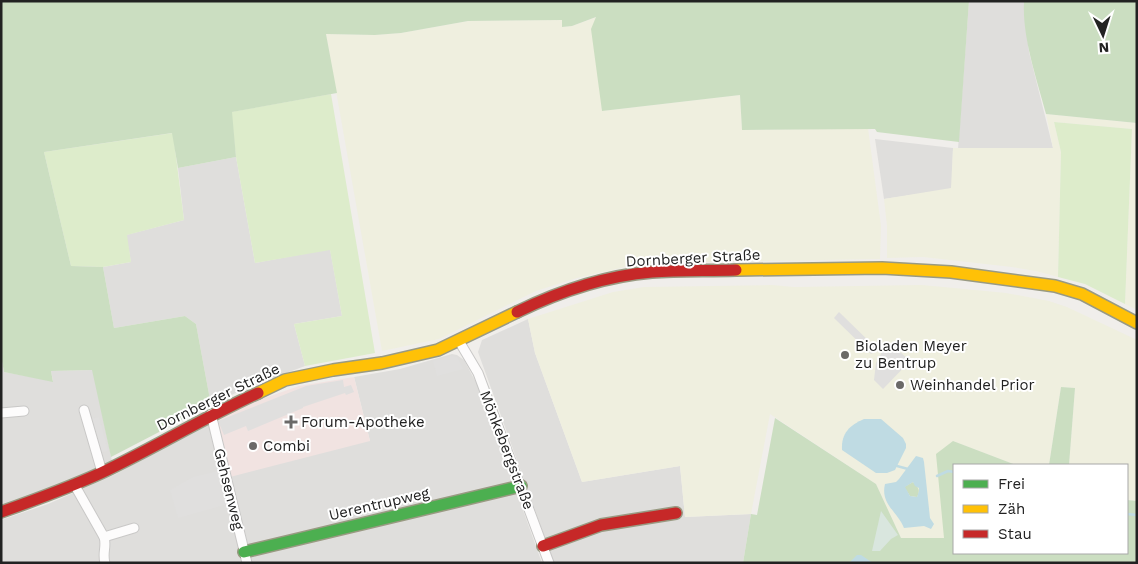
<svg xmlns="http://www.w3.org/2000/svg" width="1138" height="564" viewBox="0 0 1138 564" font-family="'Work Sans',sans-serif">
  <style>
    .residential { fill: #dfdedc }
    .commercial { fill: #f1e3e1 }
    .farmland { fill: #efefdf }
    .grass { fill: #ddeccb }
    .forest { fill: #cbdec1 }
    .wetland { fill: #d9e6de }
    .parking { fill: #e0dfde }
    .water { fill: #bfdbe3; fill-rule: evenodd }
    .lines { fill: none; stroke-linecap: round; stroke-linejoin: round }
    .stream { stroke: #bfdbe3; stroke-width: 2.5 }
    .street-casing { stroke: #c9c8c7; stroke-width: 11 }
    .fast-casing { stroke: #999a82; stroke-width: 14 }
    .slow-casing { stroke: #999a82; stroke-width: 14 }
    .jam-casing { stroke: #999a82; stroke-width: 14 }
    .street { stroke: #fdfcfc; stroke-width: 9 }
    .fast { stroke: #4caf50; stroke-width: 11 }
    .slow { stroke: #ffc107; stroke-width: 11 }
    .jam { stroke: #c62828; stroke-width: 11 }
    .poi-dot { fill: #6a6968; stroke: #fff; stroke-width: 2 }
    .labels { text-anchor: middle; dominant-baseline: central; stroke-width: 4; stroke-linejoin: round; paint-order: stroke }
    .street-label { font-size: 15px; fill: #222; stroke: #fff }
    .poi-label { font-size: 15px; fill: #222; stroke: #fff; text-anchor: start }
  </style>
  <rect width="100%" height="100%" fill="#f0eeeb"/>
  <g class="residential">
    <polygon points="969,1 1024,1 1024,9 1029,52 1053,148 958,149"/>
    <polygon points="875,139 953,148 952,189 884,199"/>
    <polygon points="236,157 255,263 330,249 342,316 294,324 305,366 246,388 211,405 196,324 185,316 114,328 103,267 131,262 126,235 184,220 178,168"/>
    <polygon points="528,319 535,353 582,482 680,466 685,517 751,514 743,563 554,563 478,352 482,340"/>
    <polygon points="452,354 457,355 464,360 479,388 542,563 1,563 1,520 48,504 116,474 215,420 370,441 354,377 400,369"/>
    <polygon points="1,356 4,372 53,381 51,371 93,370 112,461 67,484 1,508"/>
  </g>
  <polygon class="commercial" points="354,377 370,441 230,477 215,420 259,400 299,386"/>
  <g class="farmland">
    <polygon points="597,17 602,111 740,95 742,130 868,128 881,226 880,259 654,263 625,267 577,278 536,291 439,339 382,351 326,34 375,35 401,33 468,21 563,20 562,27 572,26"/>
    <polygon points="1046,114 1137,123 1137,310 1125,304 1132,129 1054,122 1061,152 1058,277 1036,271 1012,267 923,257 887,258 887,226 884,199 951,188 953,148 1053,148"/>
    <polygon points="772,285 794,287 922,285 1006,293 1049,301 1067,307 1137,340 1137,501 1127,500 1127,465 1069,465 1075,388 1061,387 1049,465 1016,465 953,441 944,539 901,538 876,484 770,414 751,514 685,517 680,466 582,482 535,353 528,319 613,292 644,287"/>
  </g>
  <g class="grass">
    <polygon points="331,94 375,353 305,366 294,324 342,316 330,250 255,263 236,157 231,112"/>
    <polygon points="1054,122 1132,129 1125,304 1085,284 1058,277 1061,152"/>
    <polygon points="173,133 184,220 127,235 131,262 103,267 71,266 44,152"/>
  </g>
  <g class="forest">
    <polygon points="1,1 969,1 959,142 877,132 875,129 742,130 740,95 602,111 591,29 596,17 572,26 562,27 562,20 468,21 401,33 375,35 326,34 337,93 232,112 236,157 178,168 172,133 44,152 71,266 103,267 114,328 185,316 196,324 211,405 111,457 92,370 51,371 53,382 4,372 1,356"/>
    <path d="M1024 1H1137V123L1046 114C1037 79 1022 38 1024 1Z"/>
    <polygon points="1061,387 1075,388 1069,465 1049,465"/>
    <polygon points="775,418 876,484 901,538 944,538 936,454 953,441 1016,465 954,465 954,553 1127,553 1127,500 1137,501 1137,563 743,563 751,514 757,515"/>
    <path d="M913 482C918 487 921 490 917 497L910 496 904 487Z"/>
  </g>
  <polygon class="wetland" points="881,511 898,535 891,539 880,551 872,551"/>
  <g class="parking">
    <polygon points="839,312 877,349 871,354 834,318"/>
    <polygon points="888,341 910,361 883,389 874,380 876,363"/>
    <polygon points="450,356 457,357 463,369 437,376 433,361"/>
    <polygon points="343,380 344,387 351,385 354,392 346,395 345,393 303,407 303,408 248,431 246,426 224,435 218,421 306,386"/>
    <polygon points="99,417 108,451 99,453 90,419"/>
    <polygon points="219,471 228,504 178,518 170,490 193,477"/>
  </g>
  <g class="water">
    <path d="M864 419H881L903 438 906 444V448L895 470 887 473H876L842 450C841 433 850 425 864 419Z"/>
    <path d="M916 456 923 458 924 462 930 518 934 524 931 529 924 526 904 528C898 512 880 504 885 484L896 482 899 479ZM913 482 915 486 919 488V491L917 497 910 496 905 487Z"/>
    <polygon points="857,555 861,555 873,563 849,563"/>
  </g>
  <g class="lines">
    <g class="stream">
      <polyline points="897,466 908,469"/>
      <polyline points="937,476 948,471 954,472"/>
      <polyline points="1127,514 1137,515"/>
    </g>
    <defs>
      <g id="street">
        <polyline points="459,341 478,373 549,563"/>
        <polyline points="84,410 102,472"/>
        <polyline points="1,413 24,411"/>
        <polyline points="211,414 247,563"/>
        <path d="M74 484 104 537C107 546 102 553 105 563"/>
        <polyline points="104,537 134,528"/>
      </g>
      <polyline id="fast" points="244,552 521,486"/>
      <g id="slow">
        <polyline points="736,270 882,268 951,272 1055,286 1082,294 1137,323"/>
        <polyline points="258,393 285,380 333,370 382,363 438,350 517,312"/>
      </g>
      <g id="jam">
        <path d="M517 312C560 291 604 276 652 272 680 270 708 271 736 270"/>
        <path d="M1 512C35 500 68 488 101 473 154 448 205 417 258 393"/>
        <polyline points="543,546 601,525 676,513"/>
      </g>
    </defs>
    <use href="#street" class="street-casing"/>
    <use href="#fast" class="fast-casing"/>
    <use href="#slow" class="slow-casing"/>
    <use href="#jam" class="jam-casing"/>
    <use href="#street" class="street"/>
    <use href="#fast" class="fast"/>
    <use href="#slow" class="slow"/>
    <use href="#jam" class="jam"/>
  </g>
  <g class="poi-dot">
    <circle cx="845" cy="355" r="5"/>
    <circle cx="900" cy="385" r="5"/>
    <path d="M288.5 414.5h5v5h5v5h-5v5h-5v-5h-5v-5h5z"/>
    <circle cx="253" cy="446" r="5"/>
  </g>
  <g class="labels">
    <g class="street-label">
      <text transform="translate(693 258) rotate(-3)">Dornberger Straße</text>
      <text transform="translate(218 397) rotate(-26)">Dornberger Straße</text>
      <text transform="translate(507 450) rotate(69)">Mönkebergstraße</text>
      <text transform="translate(229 489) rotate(76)">Gehsenweg</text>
      <text transform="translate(379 504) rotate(-13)">Uerentrupweg</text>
    </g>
    <g class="poi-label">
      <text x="855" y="346">Bioladen Meyer<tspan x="855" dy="17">zu Bentrup</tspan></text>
      <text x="910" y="385">Weinhandel Prior</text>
      <text x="301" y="422">Forum-Apotheke</text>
      <text x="263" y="446">Combi</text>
    </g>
  </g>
  <rect width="1138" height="564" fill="none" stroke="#222222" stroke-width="5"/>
  <rect x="953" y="464" width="175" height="90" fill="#ffffff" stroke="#a7a7a7"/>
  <rect x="963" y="480" width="25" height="8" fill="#4caf50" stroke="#a7a7a7"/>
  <text x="998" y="489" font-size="15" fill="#222222">Frei</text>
  <rect x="963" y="505" width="25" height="8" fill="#ffc107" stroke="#a7a7a7"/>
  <text x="998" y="514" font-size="15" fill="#222222">Zäh</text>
  <rect x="963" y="530" width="25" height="8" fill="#c62828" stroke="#a7a7a7"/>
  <text x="998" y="539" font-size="15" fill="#222222">Stau</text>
  <g transform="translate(1103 35) rotate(176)" stroke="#ffffff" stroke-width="4" paint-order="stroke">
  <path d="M0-4L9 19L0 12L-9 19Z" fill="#222222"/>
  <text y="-8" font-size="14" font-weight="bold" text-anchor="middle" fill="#222222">N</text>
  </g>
</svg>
